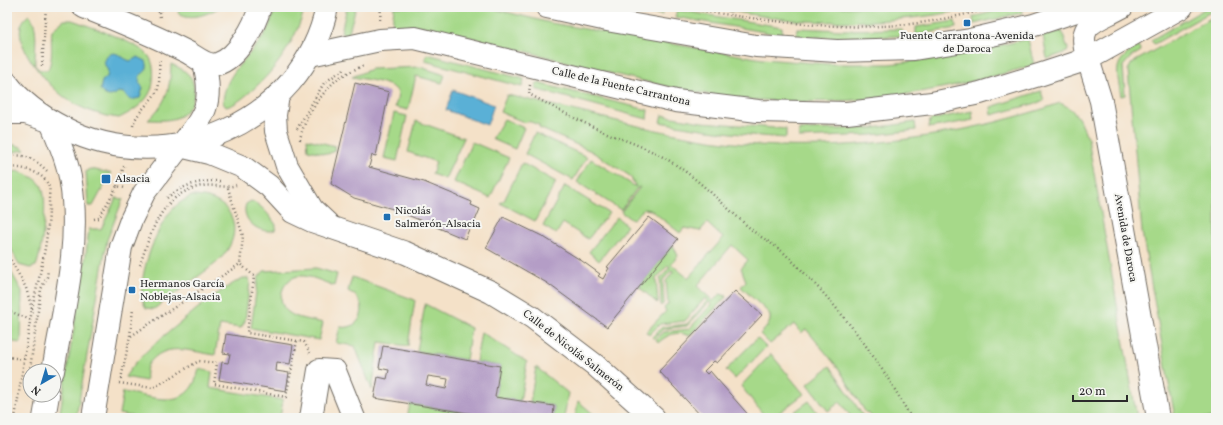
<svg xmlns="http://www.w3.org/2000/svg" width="1223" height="425" viewBox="0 0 1223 425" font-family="Vollkorn,serif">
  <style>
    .green { fill: #a6d989; stroke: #68825a }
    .water { fill: #5ab0d6; stroke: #426e80 }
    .building { fill: #b49dc6; fill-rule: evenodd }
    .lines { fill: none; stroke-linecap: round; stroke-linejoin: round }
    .street-casing { stroke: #716b62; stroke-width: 24 }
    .secondary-casing { stroke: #716b62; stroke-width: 24 }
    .primary-casing { stroke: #716b62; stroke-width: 24 }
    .path { stroke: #716b62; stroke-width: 2.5; stroke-dasharray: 1 3; stroke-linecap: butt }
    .street { stroke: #fff; stroke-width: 22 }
    .secondary { stroke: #fff; stroke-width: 22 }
    .primary { stroke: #fff; stroke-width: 22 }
    .poi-dot { fill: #1f6fb2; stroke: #f6f6f2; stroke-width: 1.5 }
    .labels { text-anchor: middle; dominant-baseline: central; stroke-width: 4; stroke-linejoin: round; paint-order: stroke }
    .poi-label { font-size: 11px; fill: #2b2b2b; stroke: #f6f6f2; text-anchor: start }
    .street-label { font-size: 11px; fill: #2b2b2b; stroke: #f6f6f2 }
  </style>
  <rect width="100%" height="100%" fill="#f6f6f2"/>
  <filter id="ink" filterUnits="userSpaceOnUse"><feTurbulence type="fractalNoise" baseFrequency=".025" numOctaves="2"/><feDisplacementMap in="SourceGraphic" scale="8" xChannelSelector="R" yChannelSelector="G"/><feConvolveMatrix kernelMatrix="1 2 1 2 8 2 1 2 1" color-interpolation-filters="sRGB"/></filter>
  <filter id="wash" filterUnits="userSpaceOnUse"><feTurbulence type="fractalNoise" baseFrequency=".012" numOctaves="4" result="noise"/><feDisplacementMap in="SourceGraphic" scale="16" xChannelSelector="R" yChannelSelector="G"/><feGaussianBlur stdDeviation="0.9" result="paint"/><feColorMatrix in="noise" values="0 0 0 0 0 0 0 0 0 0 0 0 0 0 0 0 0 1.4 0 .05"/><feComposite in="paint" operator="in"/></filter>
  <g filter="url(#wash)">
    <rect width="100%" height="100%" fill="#f4e1c8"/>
    <g class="green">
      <path d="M180 7H220C208 14 192 21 178 13Z"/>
      <path d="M276 7H305C296 41 276 70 250 92 243 98 235 105 226 107L223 103C224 74 247 60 262 38 269 29 272 18 276 7Z"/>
      <polygon points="347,7 356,7 348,35 346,36 341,32"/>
      <path d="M394 7H486L551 23 702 49 763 59 827 64H889L924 60 967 53 1028 39 1034 65C952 89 870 105 784 101 766 100 748 100 730 98 626 82 525 48 422 26H392Z"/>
      <polygon points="616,7 660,7 663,8 662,15"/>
      <path d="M706 7H981C923 19 865 24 806 21 772 19 739 12 706 7Z"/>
      <polygon points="1011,7 1021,7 1022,13 974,24 973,17"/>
      <polygon points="1208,7 1216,7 1216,9 1154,44 1151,40"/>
      <polygon points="677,10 782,27 782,35 675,17"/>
      <path d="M29 15C40 25 34 53 35 66L40 70H48C54 56 50 44 52 30L64 20H72C89 26 138 43 148 55 154 63 154 72 153 82 151 100 134 111 119 118 103 116 87 111 73 103 51 91 0 35 29 15Z"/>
      <polygon points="1216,15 1216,418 1175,418 1142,232 1128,70 1132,63"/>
      <polygon points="955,21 956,28 916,35 916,27"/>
      <polygon points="797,28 843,30 902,29 902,36 833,38 796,36"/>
      <polygon points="1062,31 1068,49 1067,52 1047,59 1043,35"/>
      <path d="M1138 46 1141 51 1131 57 1123 66 1125 95 1121 96C1116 67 1113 63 1138 46Z"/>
      <polygon points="427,54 524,79 522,87 425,61"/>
      <path d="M171 64C178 67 187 71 191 78 199 93 191 112 176 118 167 121 157 120 148 120 167 102 170 90 171 64Z"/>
      <path d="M420 67 445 75 442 83 416 76 408 110 395 107C396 102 399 96 397 91 392 82 362 79 352 77L371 69Z"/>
      <polygon points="537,83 648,110 647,119 535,89"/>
      <polygon points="1041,91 1044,101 992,115 991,107"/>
      <path d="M507 95C585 111 664 137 744 144 828 151 915 142 996 122 1018 116 1039 111 1060 103 1077 110 1081 122 1088 139L1137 418H872L868 412 866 413 839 369 806 329 801 333 794 324 770 344 760 334C766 328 773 322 769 313L741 287 746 281 741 268 748 260 732 245 697 286 713 301 720 294 727 296 689 336C677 330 667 335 658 343L656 340 664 332 689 329 712 304 709 302 687 326 663 329 654 339 652 337 662 327 687 324 708 300 705 298 685 321 660 324 649 335 646 332 666 311 664 308 668 304 666 281 674 271 672 270 663 280 664 303 661 306 660 279 670 267 668 265 656 279 658 302 657 303 639 287 673 245 678 256 671 264 688 278 723 238 707 223 700 231 684 228 680 233 651 210 644 209 632 220 621 212 640 187 637 188 621 210 577 182 591 159 636 187 630 176 591 151 539 128V125L528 121 526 123 500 112Z"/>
      <polygon points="972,111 973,120 929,128 930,120"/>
      <polygon points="394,113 407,116 397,161 384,158"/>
      <path d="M662 115 702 122 786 129V138C743 135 702 130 660 122Z"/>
      <polygon points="504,119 524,128 515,149 492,139"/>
      <polygon points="416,121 464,138 445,179 432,174 436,162 408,152"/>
      <polygon points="915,122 916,130 873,135 799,138 799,130 874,128"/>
      <polygon points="535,133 587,157 573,180 525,154"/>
      <polygon points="307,139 335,146 334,151 328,154 308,150"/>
      <polygon points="472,142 509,158 490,198 454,182"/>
      <polygon points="7,143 22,147 25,150 7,153"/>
      <polygon points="522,163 556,182 535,221 500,203 504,201"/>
      <polygon points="90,169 111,173 93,206 88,206 86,171"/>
      <path d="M17 171C26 174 36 177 41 185 49 197 42 253 36 266L30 268 19 265 7 240V174Z"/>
      <polygon points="565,186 609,213 588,239 563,223 556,234 543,226"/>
      <path d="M192 196C236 196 248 236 215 264L154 309 146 308C132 288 156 227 172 210 178 203 184 200 192 196Z"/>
      <polygon points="116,198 123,199 107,240 76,418 59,418 85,261 89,229 101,229"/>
      <path d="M251 201C262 205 270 216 276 225L275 230C260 235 240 220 246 204Z"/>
      <polygon points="617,217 627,226 599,261 589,252"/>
      <polygon points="7,265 22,291 21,343 7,341"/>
      <path d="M316 268 337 274 334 286C324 282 310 275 299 276 282 278 275 302 288 312 296 319 312 320 323 323L319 340 251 328 258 278 264 271Z"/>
      <path d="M352 277 415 300 408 346 379 342 372 390 355 346 336 343 340 327C363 331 371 301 348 291Z"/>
      <path d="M243 278H248L250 282 245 321 241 328 220 325 215 355C194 352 168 342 152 360 146 365 145 373 146 381L125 377C140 354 159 340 180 323 200 306 220 290 243 278Z"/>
      <polygon points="425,304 471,328 466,360 417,351"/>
      <polygon points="481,332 527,362 520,401 495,397 500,366 476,362"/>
      <polygon points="757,338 766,347 735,379 726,370"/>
      <polygon points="771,354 804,394 772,418 766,418 741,386"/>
      <polygon points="830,366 835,373 863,416 852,418 840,402 828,411 808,384"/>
      <polygon points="536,367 568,393 564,418 553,418 554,406 530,402"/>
      <path d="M199 369 212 372 210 388 283 400 280 418H142L119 414 123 392C156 397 189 413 199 369Z"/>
      <polygon points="578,401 598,418 575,418"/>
      <polygon points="809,401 821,418 786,418"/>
      <polygon points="410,404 492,417 491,418 407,418"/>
    </g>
    <g class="water">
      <path d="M114 53C121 54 123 59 130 61L138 57 146 61C149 68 146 72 140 75L139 82 143 88 140 98 130 100 124 93 118 92C112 98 105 97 100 90L102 81 107 77 108 71 104 63C106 57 108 54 114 53Z"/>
      <polygon points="453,90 494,105 487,125 446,110"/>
    </g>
    <g id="blocks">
      <g class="building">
        <polygon points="355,83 389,92 376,156 372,155 369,167 424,182 472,202 471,205 480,209 472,228 470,227 465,239 393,209 354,198 331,184"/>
        <polygon points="503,217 542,236 582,261 600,274 598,276 603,279 609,268 607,267 649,217 678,239 607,327 547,283 486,248"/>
        <polygon points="735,291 762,315 717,363 714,361 704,371 707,374 710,371 751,418 703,418 659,371"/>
        <polygon points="226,334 293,345 290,364 277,362 276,371 289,373 286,391 219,380 222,362 228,363 230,354 223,353"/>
        <path d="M383 346 500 366 495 397 554 406 553 418H499L374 398 378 377 387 379 389 370 379 368ZM428 376 448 379 446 389 426 385Z"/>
      </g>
    </g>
  </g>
  <g filter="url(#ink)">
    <use href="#blocks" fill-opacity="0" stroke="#716b62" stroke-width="1"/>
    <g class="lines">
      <defs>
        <g id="street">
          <path d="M84 7C119 21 153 35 187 52 197 57 206 67 217 64 238 58 255 25 260 7"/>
          <path d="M1088 59C1075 22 1095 22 1122 7"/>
          <path d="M204 63C214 102 205 117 180 146L209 153 243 167 269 186 293 212 312 221 406 253 491 292 532 317 595 365 654 418"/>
          <polyline points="278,95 275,115 276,131 287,166 312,209 327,223"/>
          <polyline points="311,418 319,370 335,371 354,418"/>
        </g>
        <g id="secondary">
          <polyline points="1088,59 1101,101 1158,418"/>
          <polyline points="7,113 26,113 49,121"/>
        </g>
        <g id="primary">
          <polyline points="547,7 612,21 756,46 837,51 914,49 970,40 1034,25 1088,7"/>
          <polyline points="310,55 380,40 415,38 676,101 758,111 847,113 932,103 980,93 1042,74 1088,59 1182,7"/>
          <path d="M7 83C22 103 42 117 64 128 167 181 303 123 327 7"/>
          <path d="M51 122C59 142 68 162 71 183 81 245 63 310 53 371"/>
          <polyline points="44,418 48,395"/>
          <polyline points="93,418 121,247 131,220 144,193 180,146"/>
        </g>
      </defs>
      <use href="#street" class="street-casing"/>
      <use href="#secondary" class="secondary-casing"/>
      <use href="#primary" class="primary-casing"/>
      <g class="path">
        <polyline points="156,7 159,12"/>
        <path d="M678 7C755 19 832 32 910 24 940 21 969 13 999 7"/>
        <polyline points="729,7 730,15"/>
        <polyline points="160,17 159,12 165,7"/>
        <polyline points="380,20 381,7"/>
        <polyline points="42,66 46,7"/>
        <path d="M530 85 529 94C553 107 577 120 602 131 623 140 643 146 663 157 697 176 723 205 752 230 762 239 776 245 786 255 836 302 879 358 911 418"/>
        <path d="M133 126C135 114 150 103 157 91 161 83 158 69 160 60"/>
        <polyline points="297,129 324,83 344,69"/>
        <path d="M300 140C303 120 319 97 333 83 341 75 353 70 363 66"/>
        <path d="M7 158C23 151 36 160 47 171"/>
        <path d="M7 167C21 167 44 171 49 187 50 190 49 196 49 199 50 236 40 273 32 309"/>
        <polyline points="117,186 125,164"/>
        <polyline points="228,188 243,236 240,264"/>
        <path d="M167 198C182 185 201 180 221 181"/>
        <polyline points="94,219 99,218 117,186 125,188"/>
        <polyline points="7,253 26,288 32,309 15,418"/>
        <path d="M140 265C151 231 162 193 202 186 214 184 225 189 236 185"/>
        <polyline points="7,310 31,320"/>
        <polyline points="131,336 240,264 254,276 247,333 304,342 310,353"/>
        <polyline points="7,357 25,359"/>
        <polyline points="121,379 130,336 133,309"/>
        <polyline points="119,383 153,388 199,361 217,363 214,384 286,397 297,341"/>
        <polyline points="27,391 41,289 47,277 48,270"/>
      </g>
      <use href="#street" class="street"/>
      <use href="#secondary" class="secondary"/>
      <use href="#primary" class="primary"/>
    </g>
  </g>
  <g class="poi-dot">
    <rect x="963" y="19" width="8" height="8" rx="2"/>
    <rect x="101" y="174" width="10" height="10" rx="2"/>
    <rect x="383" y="213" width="8" height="8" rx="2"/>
    <rect x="128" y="286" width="8" height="8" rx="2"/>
  </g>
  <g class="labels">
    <g class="poi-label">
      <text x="967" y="36" text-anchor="middle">Fuente Carrantona-Avenida<tspan x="967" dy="13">de Daroca</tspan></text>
      <text x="115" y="179">Alsacia</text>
      <text x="395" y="211">Nicolás<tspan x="395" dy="13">Salmerón-Alsacia</tspan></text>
      <text x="140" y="284">Hermanos García<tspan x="140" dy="13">Noblejas-Alsacia</tspan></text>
    </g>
    <g class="street-label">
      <text transform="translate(621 87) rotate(13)">Calle de la Fuente Carrantona</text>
      <text transform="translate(1125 238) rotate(80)">Avenida de Daroca</text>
      <text transform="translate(573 351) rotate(38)">Calle de Nicolás Salmerón</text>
    </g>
  </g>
  <rect width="1223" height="425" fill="none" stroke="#f6f6f2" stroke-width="24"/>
  <g transform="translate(42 383) rotate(218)"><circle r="19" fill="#f6f6f2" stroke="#a5a5a2"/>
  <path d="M0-3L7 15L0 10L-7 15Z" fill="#1f6fb2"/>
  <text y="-6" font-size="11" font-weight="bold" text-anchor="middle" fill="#2b2b2b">N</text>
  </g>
  <path d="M1073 395v6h54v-6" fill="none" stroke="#2b2b2b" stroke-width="2"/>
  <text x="1079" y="395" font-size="12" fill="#2b2b2b" stroke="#f6f6f2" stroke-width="3" paint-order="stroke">20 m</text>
</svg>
